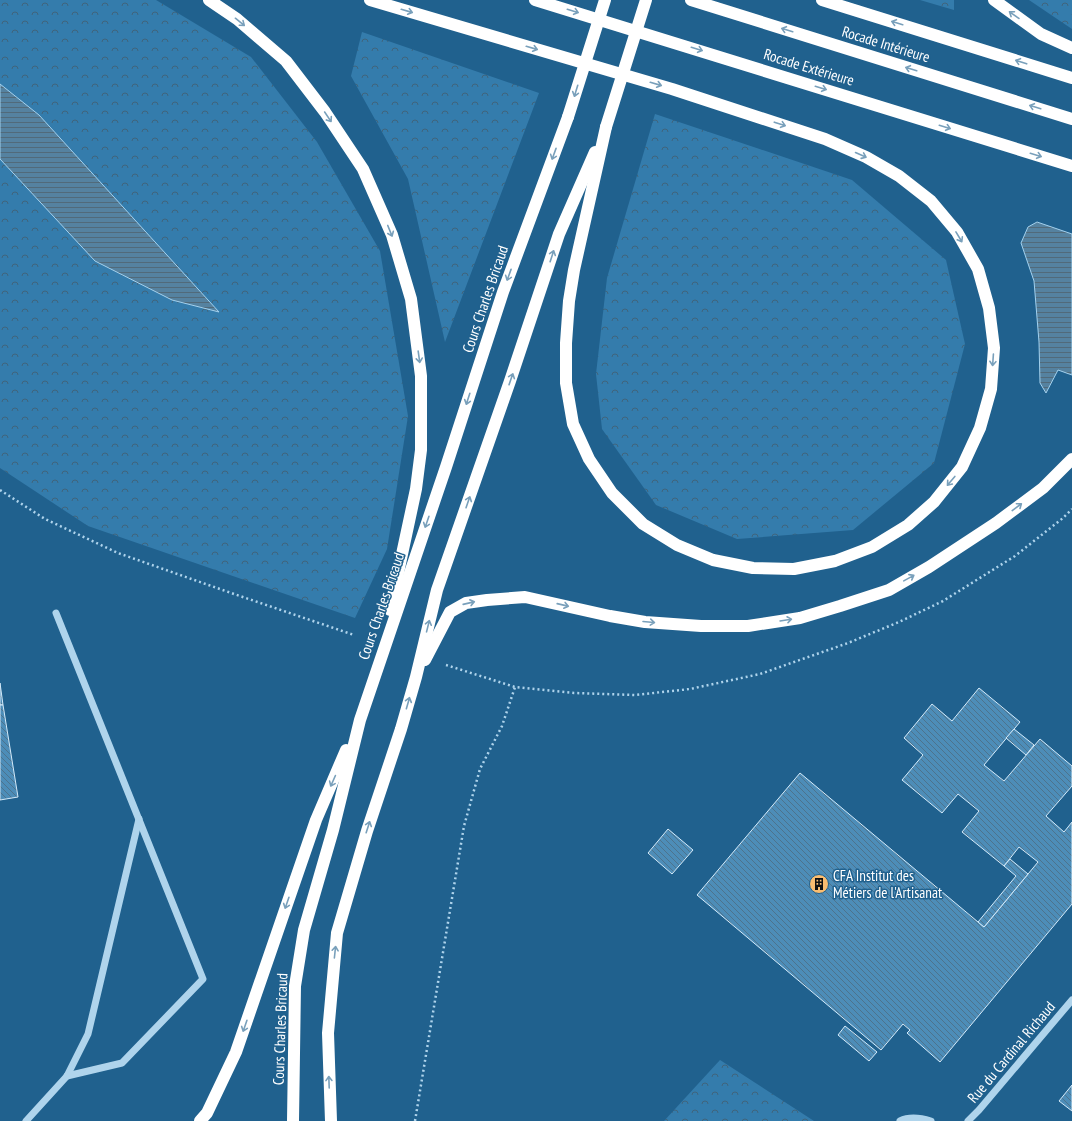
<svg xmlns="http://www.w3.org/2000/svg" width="1072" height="1121" viewBox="0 0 1072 1121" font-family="'PT Sans Narrow',sans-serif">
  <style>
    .forest { fill: url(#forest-crowns) }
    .water { fill: url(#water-rules); stroke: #a3d1ee }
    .building { fill: url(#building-back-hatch); stroke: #d4eaf9 }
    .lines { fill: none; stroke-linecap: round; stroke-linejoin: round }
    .path { stroke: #afd4ec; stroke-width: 2.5; stroke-dasharray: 2 3; stroke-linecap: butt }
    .minor { stroke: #afd4ec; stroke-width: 7 }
    .highway { stroke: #fff; stroke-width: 12 }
    .highway-bridge { stroke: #fff; stroke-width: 12 }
    .oneway { stroke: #79a0bb }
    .labels { text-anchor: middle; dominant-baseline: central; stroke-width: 3; stroke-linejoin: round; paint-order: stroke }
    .street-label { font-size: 15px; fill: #fff; stroke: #20618e }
    .poi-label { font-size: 15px; fill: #fff; stroke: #20618e; text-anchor: start }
  </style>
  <defs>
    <pattern id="forest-crowns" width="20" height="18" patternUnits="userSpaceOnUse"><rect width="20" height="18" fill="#347cac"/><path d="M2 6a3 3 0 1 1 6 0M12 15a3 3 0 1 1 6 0" fill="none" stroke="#40647c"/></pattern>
    <pattern id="water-rules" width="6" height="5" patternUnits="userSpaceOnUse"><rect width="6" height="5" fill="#5582a0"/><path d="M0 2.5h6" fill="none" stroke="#516a7a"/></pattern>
    <pattern id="building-back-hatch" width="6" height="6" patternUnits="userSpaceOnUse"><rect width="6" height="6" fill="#4d8db8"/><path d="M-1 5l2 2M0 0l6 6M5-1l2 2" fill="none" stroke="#4d738d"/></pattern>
  </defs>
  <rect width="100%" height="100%" fill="#20618e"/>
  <g class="forest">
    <polygon points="0,0 156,0 251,57 317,142 380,251 408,416 387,549 355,618 88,526 0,468"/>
    <polygon points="920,0 954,0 954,10"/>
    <polygon points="1029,0 1072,0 1072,29"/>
    <polygon points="362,32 539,93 445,342 408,179 351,76"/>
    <polygon points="655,114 852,180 946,260 965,344 934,463 853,530 737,539 656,505 602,429 596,374 607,278"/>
    <polygon points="720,1060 814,1121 664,1121"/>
  </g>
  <g class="water">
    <polygon points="0,84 39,115 219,312 172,300 95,261 0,159"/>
    <polygon points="1037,222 1072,234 1072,375 1058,370 1046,393 1040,383 1039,342 1034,281 1021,243 1028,227"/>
  </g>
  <g class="building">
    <polygon points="0,683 3,705 0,705"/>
    <polygon points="979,688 1020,722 984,765 1004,781 1040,739 1072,766 1072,786 1046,816 1064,832 1072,822 1072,904 940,1062 907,1033 910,1030 903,1024 881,1050 697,895 800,773 984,927 1038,862 1019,847 1004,866 962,832 979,811 958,794 942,813 902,780 923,755 904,738 932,704 952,721"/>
    <polygon points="0,705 3,705 18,797 0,800"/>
    <polygon points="1014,729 1034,745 1026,755 1006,738"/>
    <polygon points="668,829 693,850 672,874 648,853"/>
    <polygon points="1010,859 1028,874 984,927 978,922 1016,876 1004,866"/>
    <polygon points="845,1026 877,1052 869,1061 838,1035"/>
    <polygon points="1072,1085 1072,1111 1059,1101"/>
  </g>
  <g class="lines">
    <g class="path">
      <polyline points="0,490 45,519 118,553 234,594 354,635"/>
      <polyline points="446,665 515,687 574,693 635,695 690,689 760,674 848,643 899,622 943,601 1015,556 1063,518 1072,509"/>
      <polyline points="415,1121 464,826 480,769 502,726 515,687"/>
    </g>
    <g class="minor">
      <polyline points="56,613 203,979 122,1063 67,1076"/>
      <polyline points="26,1121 67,1076 88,1034 139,819"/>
      <path d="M900 1121C910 1116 921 1118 931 1121"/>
      <polyline points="968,1121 979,1110 1072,1000"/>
    </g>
    <g class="highway">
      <polyline points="209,0 237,19 286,61 325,112 363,169 392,235 411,299 421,376 421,450 416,489 390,610"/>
      <polyline points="370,0 672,89 825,139 866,157 899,176 931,201 957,232 978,269 989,308 994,348 991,389 980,428 962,467 934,502 908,525 872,547 835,561 794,569 753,568 713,560 677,545 643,524 612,493 589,459 573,424 566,383 566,343 569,301 574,270 606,127"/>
      <polyline points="535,0 1072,166"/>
      <polyline points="691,0 1072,119"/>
      <polyline points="822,0 1072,78"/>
      <polyline points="994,0 1041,34 1072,48"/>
      <polyline points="425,660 450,612 466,603 487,600 525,597 610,616 645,622 701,626 748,626 800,618 840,606 889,590 929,567 996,523 1043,488 1072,459"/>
      <polyline points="200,1121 207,1113 236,1052 316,820 346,750"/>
      <polyline points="293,1121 295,986 304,930 333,830 360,720 446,467 503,292 568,117"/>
      <polyline points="331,1121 328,1033 337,933 367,831 401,729 416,677 437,590 510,381 559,234 595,152"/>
    </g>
    <g class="highway-bridge">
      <polyline points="568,117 605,0"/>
      <polyline points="606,127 646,0"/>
    </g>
  </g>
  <defs><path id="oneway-shaft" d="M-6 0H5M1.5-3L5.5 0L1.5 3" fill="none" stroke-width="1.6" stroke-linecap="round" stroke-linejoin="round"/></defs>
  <g class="oneway">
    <use href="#oneway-shaft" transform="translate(407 11) rotate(16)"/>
    <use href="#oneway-shaft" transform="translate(573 11) rotate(17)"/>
    <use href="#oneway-shaft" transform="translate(1014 15) rotate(-145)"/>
    <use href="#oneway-shaft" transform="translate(240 22) rotate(39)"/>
    <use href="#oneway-shaft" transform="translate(897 23) rotate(-163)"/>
    <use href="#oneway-shaft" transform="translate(787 30) rotate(-163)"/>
    <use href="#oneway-shaft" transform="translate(532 48) rotate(16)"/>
    <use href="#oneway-shaft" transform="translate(697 49) rotate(17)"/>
    <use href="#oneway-shaft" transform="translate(1021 62) rotate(-162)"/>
    <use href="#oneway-shaft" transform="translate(911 69) rotate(-163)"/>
    <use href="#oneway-shaft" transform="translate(656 84) rotate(16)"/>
    <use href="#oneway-shaft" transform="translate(821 88) rotate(17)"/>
    <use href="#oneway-shaft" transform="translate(576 91) rotate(107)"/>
    <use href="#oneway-shaft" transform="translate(1035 107) rotate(-163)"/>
    <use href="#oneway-shaft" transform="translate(328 117) rotate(56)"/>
    <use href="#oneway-shaft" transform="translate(780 124) rotate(18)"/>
    <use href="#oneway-shaft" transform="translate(945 127) rotate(17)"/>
    <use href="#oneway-shaft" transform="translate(554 154) rotate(110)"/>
    <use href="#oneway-shaft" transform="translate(861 155) rotate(24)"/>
    <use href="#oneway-shaft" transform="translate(1036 155) rotate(17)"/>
    <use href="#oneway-shaft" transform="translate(390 231) rotate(68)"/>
    <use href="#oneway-shaft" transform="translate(959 237) rotate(59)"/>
    <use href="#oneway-shaft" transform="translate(552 256) rotate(-72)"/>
    <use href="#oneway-shaft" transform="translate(509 275) rotate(110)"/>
    <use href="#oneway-shaft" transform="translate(419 357) rotate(82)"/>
    <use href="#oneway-shaft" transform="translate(993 360) rotate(94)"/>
    <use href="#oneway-shaft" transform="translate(511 379) rotate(-71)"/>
    <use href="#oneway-shaft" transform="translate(468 399) rotate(108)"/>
    <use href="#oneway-shaft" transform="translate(951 481) rotate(130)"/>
    <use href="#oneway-shaft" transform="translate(468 502) rotate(-71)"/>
    <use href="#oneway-shaft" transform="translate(1017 507) rotate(-37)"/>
    <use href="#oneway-shaft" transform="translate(427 522) rotate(109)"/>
    <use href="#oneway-shaft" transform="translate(909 578) rotate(-29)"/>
    <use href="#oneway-shaft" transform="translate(469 603) rotate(-13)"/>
    <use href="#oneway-shaft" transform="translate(563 605) rotate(13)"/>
    <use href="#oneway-shaft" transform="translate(786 620) rotate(-9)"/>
    <use href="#oneway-shaft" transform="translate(649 622) rotate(5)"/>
    <use href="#oneway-shaft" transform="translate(428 626) rotate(-76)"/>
    <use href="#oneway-shaft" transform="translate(408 703) rotate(-74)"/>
    <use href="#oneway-shaft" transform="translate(333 781) rotate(114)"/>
    <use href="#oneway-shaft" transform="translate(368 827) rotate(-72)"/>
    <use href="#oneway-shaft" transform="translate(287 903) rotate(109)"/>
    <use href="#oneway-shaft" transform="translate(335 952) rotate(-84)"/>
    <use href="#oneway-shaft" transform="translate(245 1026) rotate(109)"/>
    <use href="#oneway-shaft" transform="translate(329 1082) rotate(-92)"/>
  </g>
  <defs>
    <symbol id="building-disc" viewBox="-11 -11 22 22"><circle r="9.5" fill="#fabd70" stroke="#20618e"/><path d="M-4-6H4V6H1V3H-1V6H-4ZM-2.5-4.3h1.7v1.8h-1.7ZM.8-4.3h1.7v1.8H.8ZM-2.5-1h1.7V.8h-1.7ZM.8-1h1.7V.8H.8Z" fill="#111"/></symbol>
  </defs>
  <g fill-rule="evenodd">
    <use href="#building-disc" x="808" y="873" width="22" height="22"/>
  </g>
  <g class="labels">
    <g class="street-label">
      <text transform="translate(886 44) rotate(17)">Rocade Intérieure</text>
      <text transform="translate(809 67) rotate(17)">Rocade Extérieure</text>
      <text transform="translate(485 299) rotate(-71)">Cours Charles Bricaud</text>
      <text transform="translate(381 606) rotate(-71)">Cours Charles Bricaud</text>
      <text transform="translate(280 1029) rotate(-88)">Cours Charles Bricaud</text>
      <text transform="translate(1011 1052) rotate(-50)">Rue du Cardinal Richaud</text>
    </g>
    <g class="poi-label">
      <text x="833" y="875">CFA Institut des<tspan x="833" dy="17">Métiers de l'Artisanat</tspan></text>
    </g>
  </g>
</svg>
